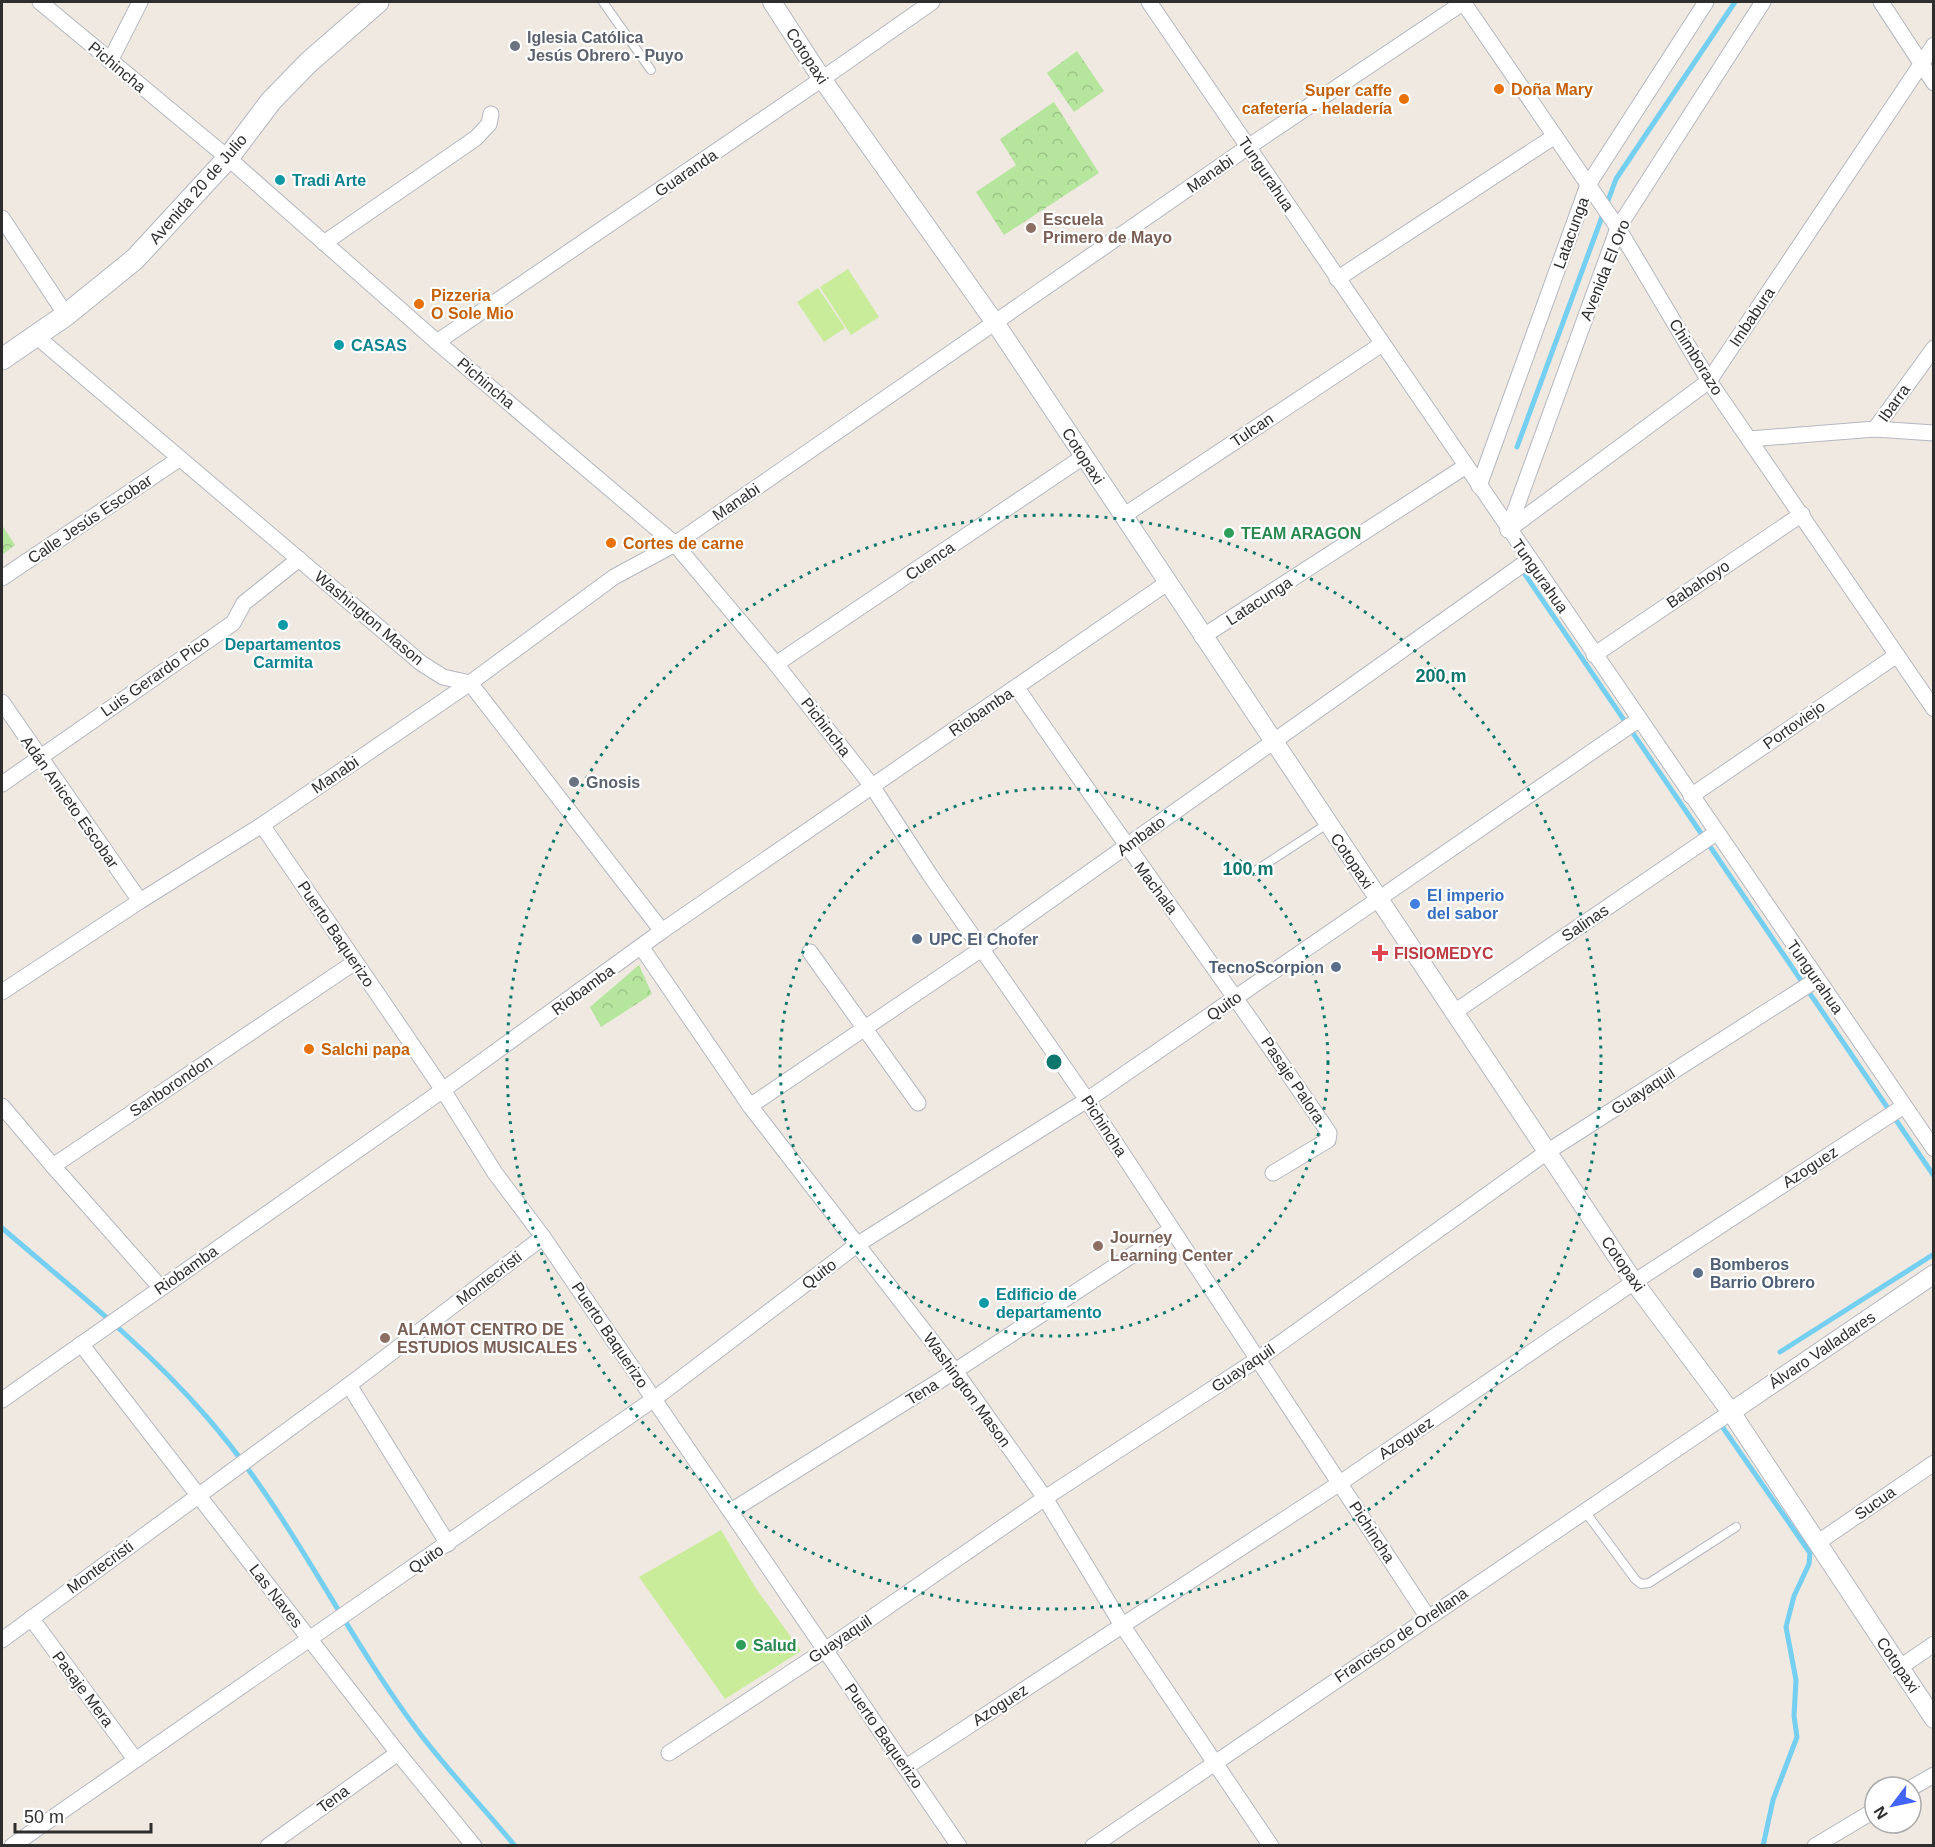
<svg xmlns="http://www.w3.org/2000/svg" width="1935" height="1847" viewBox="0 0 1935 1847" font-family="Arial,sans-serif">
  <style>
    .park { fill: url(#park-crowns) }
    .pitch { fill: #c9ec9a }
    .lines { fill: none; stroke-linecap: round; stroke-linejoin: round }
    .stream { stroke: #75cff0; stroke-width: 5 }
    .service-casing { stroke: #b4b7c1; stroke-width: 10 }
    .minor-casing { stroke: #b4b7c1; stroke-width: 17 }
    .tertiary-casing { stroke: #b4b7c1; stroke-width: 20 }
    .secondary-casing { stroke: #b4b7c1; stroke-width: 23 }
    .service { stroke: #fff; stroke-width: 8 }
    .minor { stroke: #fff; stroke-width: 15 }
    .tertiary { stroke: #fff; stroke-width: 18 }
    .secondary { stroke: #fff; stroke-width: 21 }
    .ring { fill: none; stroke: #0f766e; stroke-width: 3; stroke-dasharray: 3 6 }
    .worship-dot { fill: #6b7280; stroke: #fff; stroke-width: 2 }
    .food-dot { fill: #e8710a; stroke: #fff; stroke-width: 2 }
    .culture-dot { fill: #0f9aa8; stroke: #fff; stroke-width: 2 }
    .education-dot { fill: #8d6e63; stroke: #fff; stroke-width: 2 }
    .leisure-dot { fill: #2e9e5b; stroke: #fff; stroke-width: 2 }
    .shop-dot { fill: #3f7fe0; stroke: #fff; stroke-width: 2 }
    .service-dot { fill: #5c6f8a; stroke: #fff; stroke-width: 2 }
    .health-dot { fill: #e0444e; stroke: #fff; stroke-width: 2 }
    .labels { text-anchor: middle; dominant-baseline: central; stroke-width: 4.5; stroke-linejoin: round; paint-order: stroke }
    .worship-label { font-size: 16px; font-weight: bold; fill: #5b616d; stroke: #fff; text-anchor: start }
    .street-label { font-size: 16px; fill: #2e2e2e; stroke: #fff }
    .food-label { font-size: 16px; font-weight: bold; fill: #c56008; stroke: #fff; text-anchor: start }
    .culture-label { font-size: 16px; font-weight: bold; fill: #0d838f; stroke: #fff; text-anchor: start }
    .education-label { font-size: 16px; font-weight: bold; fill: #785e54; stroke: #fff; text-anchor: start }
    .leisure-label { font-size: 16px; font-weight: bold; fill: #27864d; stroke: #fff; text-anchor: start }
    .shop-label { font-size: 16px; font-weight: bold; fill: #366cbe; stroke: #fff; text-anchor: start }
    .service-label { font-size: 16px; font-weight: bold; fill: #4e5e75; stroke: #fff; text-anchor: start }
    .health-label { font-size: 16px; font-weight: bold; fill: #be3a42; stroke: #fff; text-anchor: start }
    .centre { fill: #0f766e; stroke: #fff; stroke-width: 3 }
    .ring-label { font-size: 18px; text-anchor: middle; font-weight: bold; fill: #0f766e; stroke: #fff; stroke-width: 4.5; stroke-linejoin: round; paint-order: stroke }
  </style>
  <defs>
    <pattern id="park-crowns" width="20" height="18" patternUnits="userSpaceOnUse" patternTransform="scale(1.5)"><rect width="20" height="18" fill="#b6e59e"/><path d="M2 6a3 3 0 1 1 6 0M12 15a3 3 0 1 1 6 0" fill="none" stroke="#9dc588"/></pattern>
  </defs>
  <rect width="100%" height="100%" fill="#efe9e1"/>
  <g class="park">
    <polygon points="1077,51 1104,91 1074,112 1047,73"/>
    <polygon points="1054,102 1099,173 1004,235 976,192 1016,165 1000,139"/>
    <polygon points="2,525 15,545 2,555"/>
    <polygon points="639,965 652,994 601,1027 590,1007"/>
  </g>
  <g class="pitch">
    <polygon points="848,269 879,317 851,335 820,287"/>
    <polygon points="818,288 845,328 824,342 797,302"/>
    <polygon points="721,1530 755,1587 801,1651 725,1699 639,1577"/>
  </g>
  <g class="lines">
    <g class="stream">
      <polyline points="1517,447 1616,179 1735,2"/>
      <polyline points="1520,567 1934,1176"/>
      <path d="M2 1228C72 1288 144 1345 205 1415 289 1510 342 1630 418 1731 448 1771 483 1807 515 1846"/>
      <polyline points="1780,1352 1934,1254"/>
      <polyline points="1719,1422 1810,1553 1809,1564 1794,1596 1786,1627 1796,1680 1794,1716 1797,1737 1773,1800 1763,1846"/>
    </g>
    <defs>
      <g id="service">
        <polyline points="603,2 651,70"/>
        <polyline points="1255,871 1327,824"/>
        <polyline points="1584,1510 1635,1579 1641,1584 1649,1583 1736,1527"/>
      </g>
      <g id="minor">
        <polyline points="40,2 228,158 437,342 675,544 776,664 872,786 930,875 1087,1100 1427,1616"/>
        <polyline points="1149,2 1934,1149"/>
        <polyline points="1463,2 1618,228 1709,381 1934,709"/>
        <polyline points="1881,2 1934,83"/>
        <polyline points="110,61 140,2"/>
        <polyline points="2,218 66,315"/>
        <polyline points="324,243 476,138 489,124 491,114"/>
        <polyline points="1337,279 1555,136"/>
        <polyline points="36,336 421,663 443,677 470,683 662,931"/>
        <polyline points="437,342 822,79 932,2"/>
        <polyline points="1875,429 1934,348"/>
        <polyline points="1749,439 1875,429 1934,433"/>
        <polyline points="1479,486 1588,185 1706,2"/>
        <polyline points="1123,516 1382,344"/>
        <polyline points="1508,530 1709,381 1934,45"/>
        <polyline points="1508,530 1618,228 1763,2"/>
        <polyline points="2,578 179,459"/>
        <polyline points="1202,637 1466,466"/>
        <polyline points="1594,655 1802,514"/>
        <polyline points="776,664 1083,457"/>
        <path d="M1017 688C1119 837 1227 983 1329 1133L1328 1140 1273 1173"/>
        <polyline points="2,702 140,901"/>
        <polyline points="2,784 233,623 244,603 299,559"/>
        <polyline points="1691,796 1897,655"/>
        <polyline points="262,825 443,1090 495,1173 543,1237 959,1846"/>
        <polyline points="642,948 750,1106 955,1371 1045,1498 1122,1625 1271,1846"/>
        <polyline points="810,952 918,1103"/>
        <polyline points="2,992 140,901 262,825 470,683 614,577 675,544 1248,147 1464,2"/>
        <polyline points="1453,1013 1716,833"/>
        <polyline points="2,1106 53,1166 355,962"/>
        <polyline points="750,1106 983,948 1529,560"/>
        <polyline points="53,1166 161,1288"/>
        <polyline points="81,1344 398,1753 474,1846"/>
        <polyline points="349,1385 448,1544"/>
        <polyline points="2,1400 443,1090 662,931 1167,583"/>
        <polyline points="731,1511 955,1371 1172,1229"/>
        <polyline points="1817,1543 1934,1463"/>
        <polyline points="31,1618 135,1759"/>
        <polyline points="2,1640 349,1385 543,1237"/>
        <polyline points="1899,1668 1934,1644"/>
        <polyline points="669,1753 825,1650 1045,1498 1258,1359 1547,1152 1816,980"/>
        <polyline points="906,1767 1340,1483 1634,1282 1904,1106"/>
        <polyline points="1911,1788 1934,1775"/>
        <polyline points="12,1846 654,1399 858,1244 1087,1100 1638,720"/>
        <polyline points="268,1846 398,1753"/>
        <polyline points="1093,1846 1731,1412"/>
        <polyline points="1815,1846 1875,1810"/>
      </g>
      <g id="tertiary">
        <polyline points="772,2 822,79 996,324 1634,1282 1731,1412 1934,1719"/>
        <polyline points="1731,1412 1934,1274"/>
      </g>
      <polyline id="secondary" points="2,359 66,315 135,259 228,158 271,101 309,62 378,2"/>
    </defs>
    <use href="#service" class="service-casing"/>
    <use href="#minor" class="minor-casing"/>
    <use href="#tertiary" class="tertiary-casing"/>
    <use href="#secondary" class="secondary-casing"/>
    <use href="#service" class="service"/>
    <use href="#minor" class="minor"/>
    <use href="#tertiary" class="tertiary"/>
    <use href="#secondary" class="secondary"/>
  </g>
  <g class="ring">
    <circle cx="1054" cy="1062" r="274"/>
    <circle cx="1054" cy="1062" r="547"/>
  </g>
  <g class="worship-dot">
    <circle cx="515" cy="46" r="6"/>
    <circle cx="574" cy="782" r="6"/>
  </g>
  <g class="food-dot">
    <circle cx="1499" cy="89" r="6"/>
    <circle cx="1404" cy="99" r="6"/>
    <circle cx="419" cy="304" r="6"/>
    <circle cx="611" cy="543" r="6"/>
    <circle cx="309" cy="1049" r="6"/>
  </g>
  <g class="culture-dot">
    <circle cx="280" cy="180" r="6"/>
    <circle cx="339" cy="345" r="6"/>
    <circle cx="283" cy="625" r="6"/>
    <circle cx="984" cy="1303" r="6"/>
  </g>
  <g class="education-dot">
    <circle cx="1031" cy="228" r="6"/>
    <circle cx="1098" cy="1246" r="6"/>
    <circle cx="385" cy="1338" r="6"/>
  </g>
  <g class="leisure-dot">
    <circle cx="1229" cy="533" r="6"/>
    <circle cx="741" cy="1645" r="6"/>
  </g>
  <circle class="shop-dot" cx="1415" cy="904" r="6"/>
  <g class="service-dot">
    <circle cx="917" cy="939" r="6"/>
    <circle cx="1336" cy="967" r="6"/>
    <circle cx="1698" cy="1273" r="6"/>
  </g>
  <path class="health-dot" d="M1377 944h6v6h6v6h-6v6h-6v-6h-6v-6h6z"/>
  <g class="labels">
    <g class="worship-label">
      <text x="527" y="37">Iglesia Católica<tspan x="527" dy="18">Jesús Obrero - Puyo</tspan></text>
      <text x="586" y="782">Gnosis</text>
    </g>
    <g class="street-label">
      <text transform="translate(807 56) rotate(57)">Cotopaxi</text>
      <text transform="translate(117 67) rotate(40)">Pichincha</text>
      <text transform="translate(686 173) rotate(-34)">Guaranda</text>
      <text transform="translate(1210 174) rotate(-35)">Manabi</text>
      <text transform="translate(1266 174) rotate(56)">Tungurahua</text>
      <text transform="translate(198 189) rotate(-49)">Avenida 20 de Julio</text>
      <text transform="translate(1571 233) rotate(-70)">Latacunga</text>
      <text transform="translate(1605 270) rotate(-68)">Avenida El Oro</text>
      <text transform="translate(1752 317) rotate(-56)">Imbabura</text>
      <text transform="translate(1696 357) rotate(58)">Chimborazo</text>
      <text transform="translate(486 383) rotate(40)">Pichincha</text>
      <text transform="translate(1894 403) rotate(-54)">Ibarra</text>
      <text transform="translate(1252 430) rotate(-34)">Tulcan</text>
      <text transform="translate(1083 456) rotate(57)">Cotopaxi</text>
      <text transform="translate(736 502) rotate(-34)">Manabi</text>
      <text transform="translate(90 519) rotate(-34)">Calle Jesús Escobar</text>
      <text transform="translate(930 561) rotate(-34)">Cuenca</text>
      <text transform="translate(1540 576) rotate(55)">Tungurahua</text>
      <text transform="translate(1698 584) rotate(-34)">Babahoyo</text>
      <text transform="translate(1259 601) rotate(-33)">Latacunga</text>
      <text transform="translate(369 618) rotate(40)">Washington Mason</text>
      <text transform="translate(155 676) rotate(-35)">Luis Gerardo Pico</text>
      <text transform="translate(981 712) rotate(-34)">Riobamba</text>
      <text transform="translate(1794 725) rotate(-35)">Portoviejo</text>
      <text transform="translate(826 727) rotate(52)">Pichincha</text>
      <text transform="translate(335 775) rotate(-34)">Manabi</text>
      <text transform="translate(70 802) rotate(55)">Adán Aniceto Escobar</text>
      <text transform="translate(1141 836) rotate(-36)">Ambato</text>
      <text transform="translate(1352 861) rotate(56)">Cotopaxi</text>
      <text transform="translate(1156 888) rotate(53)">Machala</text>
      <text transform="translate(1585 923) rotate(-34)">Salinas</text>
      <text transform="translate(336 934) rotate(56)">Puerto Baquerizo</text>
      <text transform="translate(1815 977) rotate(55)">Tungurahua</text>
      <text transform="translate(583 990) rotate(-36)">Riobamba</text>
      <text transform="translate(1224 1006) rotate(-35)">Quito</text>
      <text transform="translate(1293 1080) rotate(56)">Pasaje Palora</text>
      <text transform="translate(171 1086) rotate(-34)">Sanborondon</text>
      <text transform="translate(1643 1091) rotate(-33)">Guayaquil</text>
      <text transform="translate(1104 1126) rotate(57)">Pichincha</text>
      <text transform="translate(1810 1167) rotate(-33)">Azoguez</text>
      <text transform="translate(1623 1264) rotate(55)">Cotopaxi</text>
      <text transform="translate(186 1270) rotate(-35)">Riobamba</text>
      <text transform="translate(819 1274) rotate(-37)">Quito</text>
      <text transform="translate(489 1278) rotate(-37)">Montecristi</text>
      <text transform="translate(610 1335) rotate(56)">Puerto Baquerizo</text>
      <text transform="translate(1822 1350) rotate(-34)">Álvaro Valladares</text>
      <text transform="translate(1243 1368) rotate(-34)">Guayaquil</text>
      <text transform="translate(967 1390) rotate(54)">Washington Mason</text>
      <text transform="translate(922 1392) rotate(-32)">Tena</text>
      <text transform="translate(1406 1438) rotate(-34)">Azoguez</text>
      <text transform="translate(1875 1503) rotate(-35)">Sucua</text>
      <text transform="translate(1372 1532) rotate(57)">Pichincha</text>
      <text transform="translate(426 1559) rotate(-34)">Quito</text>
      <text transform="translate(100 1567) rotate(-36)">Montecristi</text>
      <text transform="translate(276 1596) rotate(52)">Las Naves</text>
      <text transform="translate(1401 1635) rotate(-34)">Francisco de Orellana</text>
      <text transform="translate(840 1639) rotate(-34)">Guayaquil</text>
      <text transform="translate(1898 1665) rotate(56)">Cotopaxi</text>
      <text transform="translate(83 1689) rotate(53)">Pasaje Mera</text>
      <text transform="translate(1000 1705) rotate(-33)">Azoguez</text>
      <text transform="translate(884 1736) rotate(55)">Puerto Baquerizo</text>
      <text transform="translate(333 1799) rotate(-36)">Tena</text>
    </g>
    <g class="food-label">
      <text x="1511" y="89">Doña Mary</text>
      <text x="1392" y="90" text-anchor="end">Super caffe<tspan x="1392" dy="18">cafetería - heladería</tspan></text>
      <text x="431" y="295">Pizzeria<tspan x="431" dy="18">O Sole Mio</tspan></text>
      <text x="623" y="543">Cortes de carne</text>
      <text x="321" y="1049">Salchi papa</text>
    </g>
    <g class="culture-label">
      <text x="292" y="180">Tradi Arte</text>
      <text x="351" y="345">CASAS</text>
      <text x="283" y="644" text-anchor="middle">Departamentos<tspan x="283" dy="18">Carmita</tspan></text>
      <text x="996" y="1294">Edificio de<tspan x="996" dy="18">departamento</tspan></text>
    </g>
    <g class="education-label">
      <text x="1043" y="219">Escuela<tspan x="1043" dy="18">Primero de Mayo</tspan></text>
      <text x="1110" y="1237">Journey<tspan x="1110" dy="18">Learning Center</tspan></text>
      <text x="397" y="1329">ALAMOT CENTRO DE<tspan x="397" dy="18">ESTUDIOS MUSICALES</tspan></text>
    </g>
    <g class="leisure-label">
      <text x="1241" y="533">TEAM ARAGON</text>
      <text x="753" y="1645">Salud</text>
    </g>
    <g class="shop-label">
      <text x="1427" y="895">El imperio<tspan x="1427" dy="18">del sabor</tspan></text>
    </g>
    <g class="service-label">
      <text x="929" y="939">UPC El Chofer</text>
      <text x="1324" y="967" text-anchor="end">TecnoScorpion</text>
      <text x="1710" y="1264">Bomberos<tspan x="1710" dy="18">Barrio Obrero</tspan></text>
    </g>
    <g class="health-label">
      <text x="1394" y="953">FISIOMEDYC</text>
    </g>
  </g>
  <circle cx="1054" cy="1062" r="9" class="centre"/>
  <g class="ring-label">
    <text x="1441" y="682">200 m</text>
    <text x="1248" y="875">100 m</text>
  </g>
  <rect width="1935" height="1847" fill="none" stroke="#2e2e2e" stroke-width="6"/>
  <g transform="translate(1893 1805) rotate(238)"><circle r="28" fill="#ffffff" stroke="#ababab" stroke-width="1.5"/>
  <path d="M0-4.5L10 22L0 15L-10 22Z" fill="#4264fb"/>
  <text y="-9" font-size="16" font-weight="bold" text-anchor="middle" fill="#2e2e2e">N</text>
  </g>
  <path d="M15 1823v9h136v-9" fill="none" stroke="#2e2e2e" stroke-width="3"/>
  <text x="24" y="1823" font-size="18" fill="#2e2e2e" stroke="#ffffff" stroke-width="4.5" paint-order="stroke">50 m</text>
</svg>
